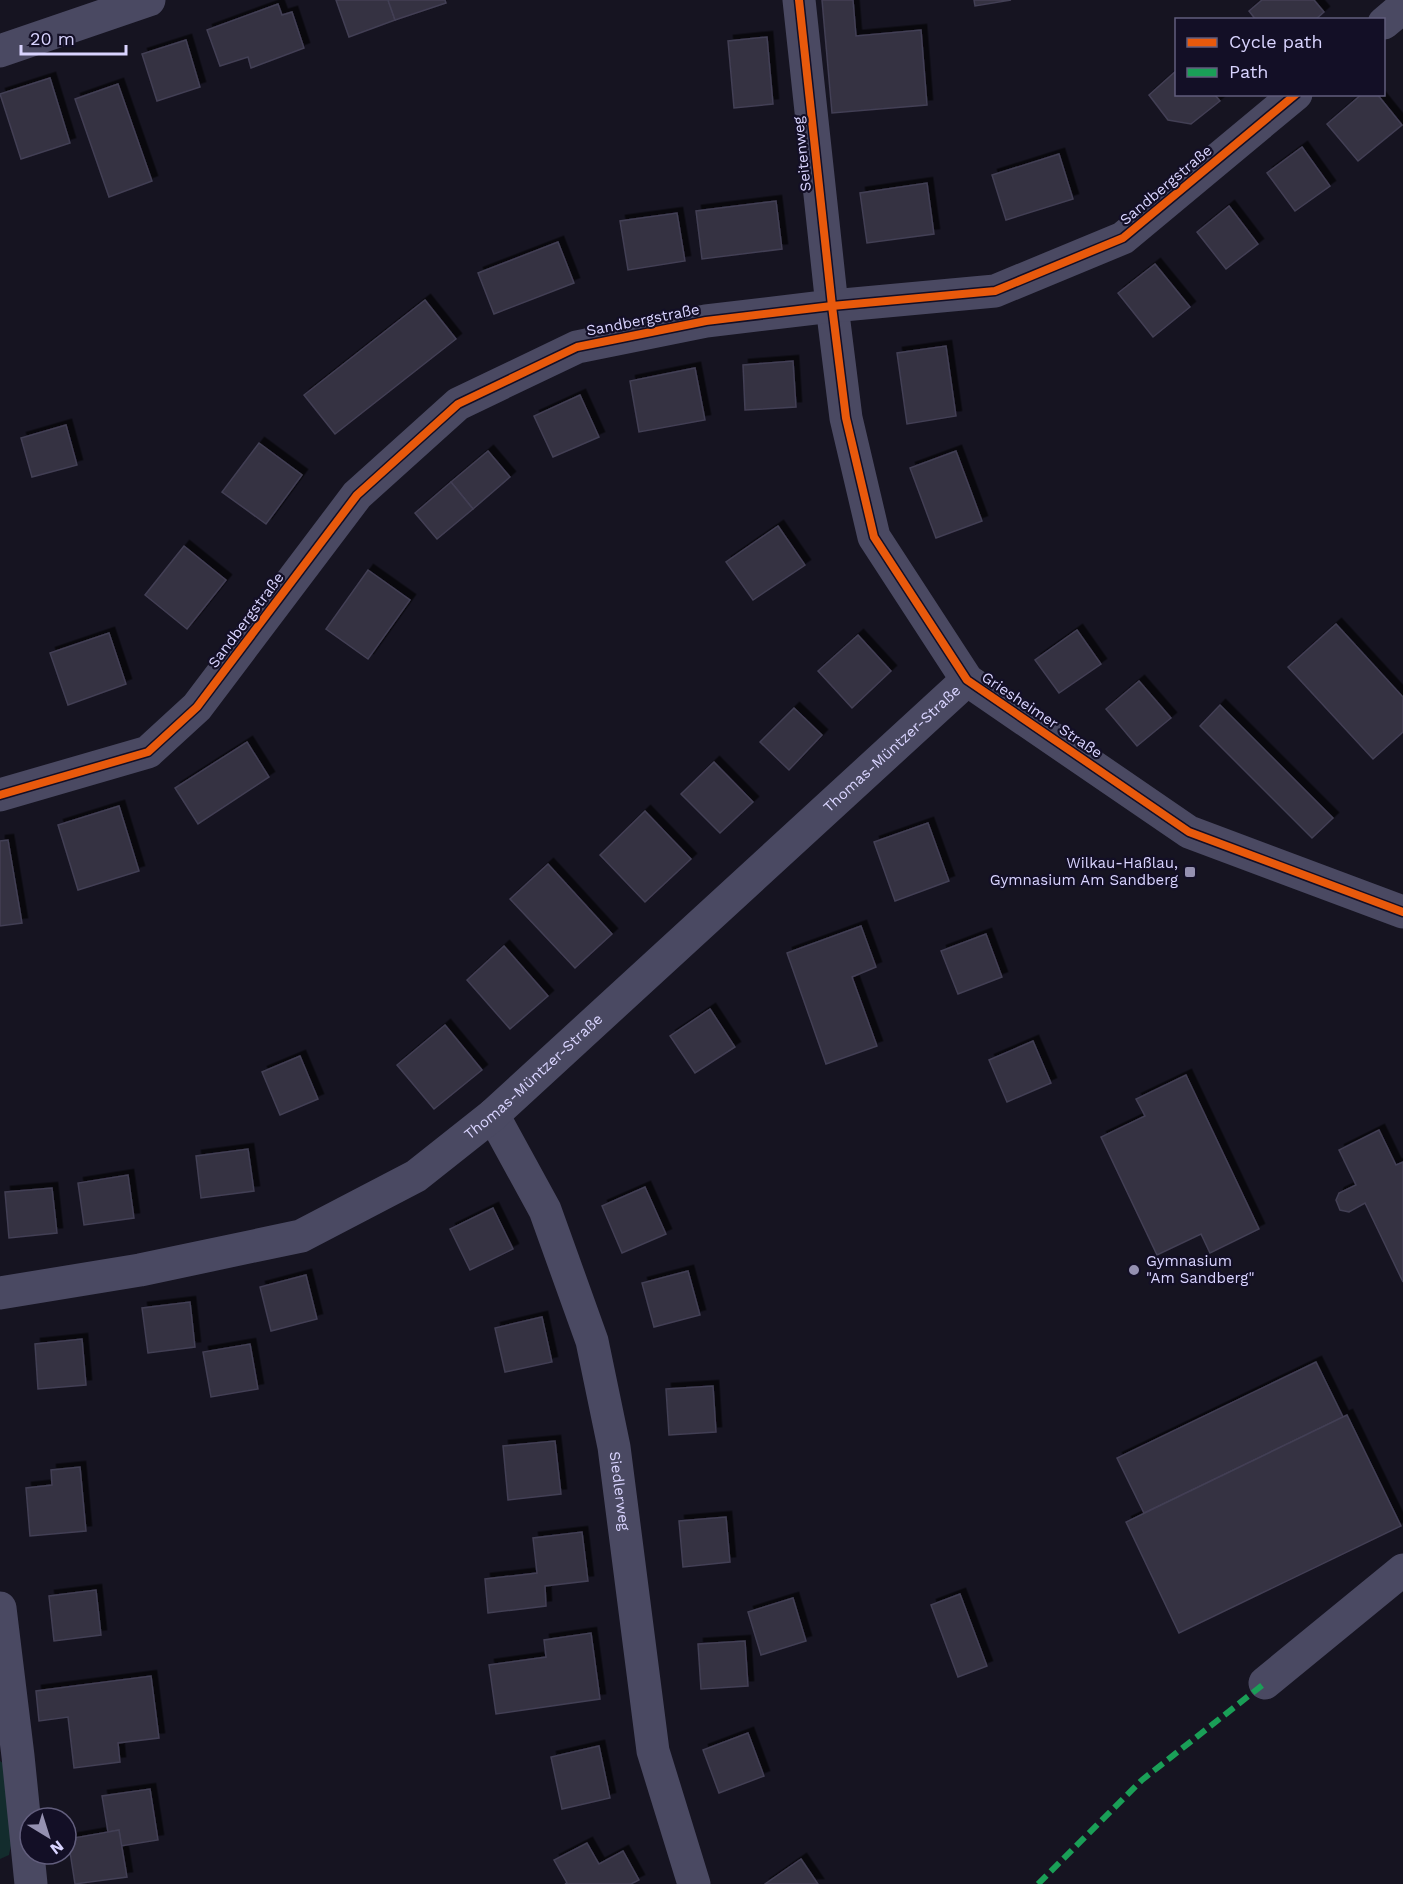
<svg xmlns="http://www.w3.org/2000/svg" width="1403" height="1884" viewBox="0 0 1403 1884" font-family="'Work Sans',sans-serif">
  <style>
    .green { fill: #132c2d }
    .building { fill: #343243; stroke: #433f54; stroke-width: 1.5; filter: url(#shadow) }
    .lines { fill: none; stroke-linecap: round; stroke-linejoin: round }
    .minor { stroke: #4a4962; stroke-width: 33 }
    .quiet { stroke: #1a9f57; stroke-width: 6; stroke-dasharray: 12 6; stroke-linecap: butt }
    .cycleway-casing { stroke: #130f26; stroke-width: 11 }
    .cycleway { stroke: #e8590c; stroke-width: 8 }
    .poi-dot { fill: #9591b1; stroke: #130f26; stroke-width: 2 }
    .labels { text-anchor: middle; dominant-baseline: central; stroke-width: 4.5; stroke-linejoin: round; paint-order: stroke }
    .street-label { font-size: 15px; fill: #d9d4ff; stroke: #130f26 }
    .poi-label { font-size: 15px; fill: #d9d4ff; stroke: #130f26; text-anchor: end }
  </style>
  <defs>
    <filter id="shadow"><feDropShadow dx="5.5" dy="-5.5" stdDeviation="0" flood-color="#0009"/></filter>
  </defs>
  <rect width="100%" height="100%" fill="#161421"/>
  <polygon class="green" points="0,1761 11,1769 18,1809 9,1855 0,1859"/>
  <g class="building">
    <polygon points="336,0 388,0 395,20 349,37"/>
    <polygon points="388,0 445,0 446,3 395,20"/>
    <polygon points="822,0 853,0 856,36 921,30 927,105 832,113"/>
    <polygon points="974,0 1011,0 975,6"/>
    <polygon points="1262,0 1314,0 1324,12 1315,20 1256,20 1249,11"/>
    <polygon points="278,4 282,15 292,12 304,48 251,68 248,57 220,66 207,30"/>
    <polygon points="767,37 773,104 734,108 728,41"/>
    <polygon points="186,40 200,87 157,101 142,54"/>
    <polygon points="1176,71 1176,94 1214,94 1220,101 1191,124 1168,120 1149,95"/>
    <polygon points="50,78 70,143 21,159 0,94"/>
    <polygon points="118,84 152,181 109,197 75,99"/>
    <polygon points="1362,94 1377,94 1402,125 1358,161 1327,124"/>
    <polygon points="1302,147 1330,186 1295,211 1267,173"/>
    <polygon points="1059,154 1073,199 1006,220 992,175"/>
    <polygon points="927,183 934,234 867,243 860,193"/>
    <polygon points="776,201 782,249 702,259 696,211"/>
    <polygon points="1229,206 1258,244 1226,269 1197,232"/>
    <polygon points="677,213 685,261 628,270 620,221"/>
    <polygon points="558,242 574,283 494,314 478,273"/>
    <polygon points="1155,264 1190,307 1153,337 1118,293"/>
    <polygon points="425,300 456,339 335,434 304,395"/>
    <polygon points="946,346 956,416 907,424 897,353"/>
    <polygon points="793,361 796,407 745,410 743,365"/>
    <polygon points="695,368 705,420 639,432 630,381"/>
    <polygon points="580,395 599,437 553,457 534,416"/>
    <polygon points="66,425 77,465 32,477 21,438"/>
    <polygon points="259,443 302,475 266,524 222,492"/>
    <polygon points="488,451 510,477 473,509 451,482"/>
    <polygon points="956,451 982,521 936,538 910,468"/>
    <polygon points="451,482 473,509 437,539 415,513"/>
    <polygon points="778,526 805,565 753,600 726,562"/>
    <polygon points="184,546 226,580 187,629 145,595"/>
    <polygon points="368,570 410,600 368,659 326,629"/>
    <polygon points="1336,624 1403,697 1403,732 1373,759 1288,667"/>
    <polygon points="1077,630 1101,664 1059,693 1035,660"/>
    <polygon points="109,633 126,684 68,705 50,653"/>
    <polygon points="858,635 891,671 852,708 818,671"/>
    <polygon points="1139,681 1171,718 1137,746 1106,709"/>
    <polygon points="1220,705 1333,818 1312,838 1200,726"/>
    <polygon points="794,708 822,735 789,770 760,742"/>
    <polygon points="247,742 269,777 198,824 175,788"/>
    <polygon points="714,762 753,802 720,833 681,794"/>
    <polygon points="119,806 139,871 78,890 58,825"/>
    <polygon points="645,811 691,859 645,902 600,855"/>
    <polygon points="928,823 949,881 895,901 874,842"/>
    <polygon points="8,840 22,923 0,926 0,841"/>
    <polygon points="548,864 612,934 575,968 510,899"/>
    <polygon points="861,926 876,967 852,977 877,1046 826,1064 787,953"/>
    <polygon points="986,934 1002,977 958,994 941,951"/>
    <polygon points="504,946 548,996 510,1029 467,980"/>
    <polygon points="710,1009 735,1047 695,1073 670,1036"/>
    <polygon points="445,1025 482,1070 434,1109 397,1065"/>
    <polygon points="1033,1041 1051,1083 1007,1102 989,1060"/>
    <polygon points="300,1056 318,1099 280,1115 262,1072"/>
    <polygon points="1186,1075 1259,1229 1210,1253 1201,1234 1157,1255 1101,1137 1145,1116 1136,1099"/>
    <polygon points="1379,1130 1396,1165 1403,1162 1403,1282 1365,1203 1349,1212 1340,1210 1336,1200 1339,1193 1356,1185 1339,1150"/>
    <polygon points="248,1149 254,1191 201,1198 196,1156"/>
    <polygon points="128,1175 134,1218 84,1225 78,1183"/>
    <polygon points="645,1187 666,1234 622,1253 602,1206"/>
    <polygon points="52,1188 57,1233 9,1238 5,1192"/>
    <polygon points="493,1208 513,1249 470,1270 450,1229"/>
    <polygon points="688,1271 700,1315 654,1327 642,1283"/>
    <polygon points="306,1275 317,1319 271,1331 260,1287"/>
    <polygon points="190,1302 195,1347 148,1353 142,1308"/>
    <polygon points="542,1317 552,1362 505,1372 495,1328"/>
    <polygon points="82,1339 86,1385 38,1389 35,1344"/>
    <polygon points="250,1344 258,1389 211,1397 203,1352"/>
    <polygon points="1316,1362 1343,1417 1144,1513 1117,1458"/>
    <polygon points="713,1386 716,1432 669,1435 666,1389"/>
    <polygon points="1347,1415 1401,1526 1179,1633 1126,1522"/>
    <polygon points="555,1441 561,1494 508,1500 503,1446"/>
    <polygon points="80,1467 86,1531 30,1536 26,1488 52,1485 51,1470"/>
    <polygon points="726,1517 730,1562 683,1567 679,1521"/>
    <polygon points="582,1532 588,1581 545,1586 546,1606 488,1613 485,1579 537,1573 533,1538"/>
    <polygon points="96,1590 101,1635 54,1641 49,1596"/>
    <polygon points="960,1594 987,1666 958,1677 931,1605"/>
    <polygon points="793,1598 806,1641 761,1655 748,1612"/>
    <polygon points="591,1633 600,1699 496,1714 489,1665 546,1657 544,1640"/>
    <polygon points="745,1641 748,1686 701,1689 698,1644"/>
    <polygon points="151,1676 159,1738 118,1743 120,1762 74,1768 68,1717 39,1721 36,1691"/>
    <polygon points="748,1733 764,1776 719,1793 703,1750"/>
    <polygon points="599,1746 610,1798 562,1809 551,1757"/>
    <polygon points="150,1789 158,1840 121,1846 119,1830 108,1832 102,1796"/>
    <polygon points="119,1830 127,1877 75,1884 68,1839"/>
    <polygon points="587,1843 599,1864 623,1851 639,1880 631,1884 565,1884 567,1883 554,1860"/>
    <polygon points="801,1859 818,1884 765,1884"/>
  </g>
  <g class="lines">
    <g class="minor">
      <polyline points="799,0 832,306 846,418 874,537 967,680 1189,832 1403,912"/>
      <polyline points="1384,23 1403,7"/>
      <polyline points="0,51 149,0"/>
      <polyline points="0,795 148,752 197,707 357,495 458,404 577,347 706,321 832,306 995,291 1123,238 1296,94"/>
      <path id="s1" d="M493 1115 545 1210 592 1341 614 1447 653 1751 694 1884"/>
      <path id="s2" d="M0 1293 140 1270 301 1236 416 1176 493 1115 967 680"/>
      <polyline points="0,1608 18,1756 31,1884"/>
      <polyline points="1265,1683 1403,1570"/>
    </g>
    <polyline class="quiet" points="1038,1884 1142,1780 1265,1683"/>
    <defs>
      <g id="cycleway">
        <polyline points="799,0 832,306 846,418 874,537 967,680 1189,832 1403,912"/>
        <polyline points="0,795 148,752 197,707 357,495 458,404 577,347 706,321 832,306 995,291 1123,238 1296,94"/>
      </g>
    </defs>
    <use href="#cycleway" class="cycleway-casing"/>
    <use href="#cycleway" class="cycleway"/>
  </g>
  <g class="poi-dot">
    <rect x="1184" y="866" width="12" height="12" rx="3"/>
    <circle cx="1134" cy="1270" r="6"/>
  </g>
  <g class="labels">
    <g class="street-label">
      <text transform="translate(802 154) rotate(-96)">Seitenweg</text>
      <text transform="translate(1166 185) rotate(-40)">Sandbergstraße</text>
      <text transform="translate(643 320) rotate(-11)">Sandbergstraße</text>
      <text transform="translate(246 620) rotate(-53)">Sandbergstraße</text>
      <text transform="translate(1042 715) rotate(34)">Griesheimer Straße</text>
      <text stroke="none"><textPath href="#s2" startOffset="1076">Thomas-Müntzer-Straße</textPath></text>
      <text stroke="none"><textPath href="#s2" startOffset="590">Thomas-Müntzer-Straße</textPath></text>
      <text stroke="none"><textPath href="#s1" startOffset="400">Siedlerweg</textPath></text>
    </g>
    <g class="poi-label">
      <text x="1178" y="863">Wilkau-Haßlau,<tspan x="1178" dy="17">Gymnasium Am Sandberg</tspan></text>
      <text x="1146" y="1261" text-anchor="start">Gymnasium<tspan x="1146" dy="17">"Am Sandberg"</tspan></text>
    </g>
  </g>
  <rect x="1175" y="18" width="210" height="78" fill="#130f26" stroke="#625e7d" stroke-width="1.5"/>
  <rect x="1187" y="38" width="30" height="9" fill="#e8590c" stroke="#625e7d" stroke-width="1.5"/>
  <text x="1229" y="48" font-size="18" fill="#d9d4ff">Cycle path</text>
  <rect x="1187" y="68" width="30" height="9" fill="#1a9f57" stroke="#625e7d" stroke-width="1.5"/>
  <text x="1229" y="78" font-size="18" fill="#d9d4ff">Path</text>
  <g transform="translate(48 1836) rotate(142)"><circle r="28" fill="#130f26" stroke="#625e7d" stroke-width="1.5"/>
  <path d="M0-4.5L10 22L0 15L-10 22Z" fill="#9591b1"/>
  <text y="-9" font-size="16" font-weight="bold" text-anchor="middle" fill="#d9d4ff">N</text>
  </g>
  <path d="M21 45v9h105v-9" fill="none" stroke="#d9d4ff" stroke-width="3"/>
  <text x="30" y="45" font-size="18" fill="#d9d4ff" stroke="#130f26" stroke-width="4.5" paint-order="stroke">20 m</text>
</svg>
